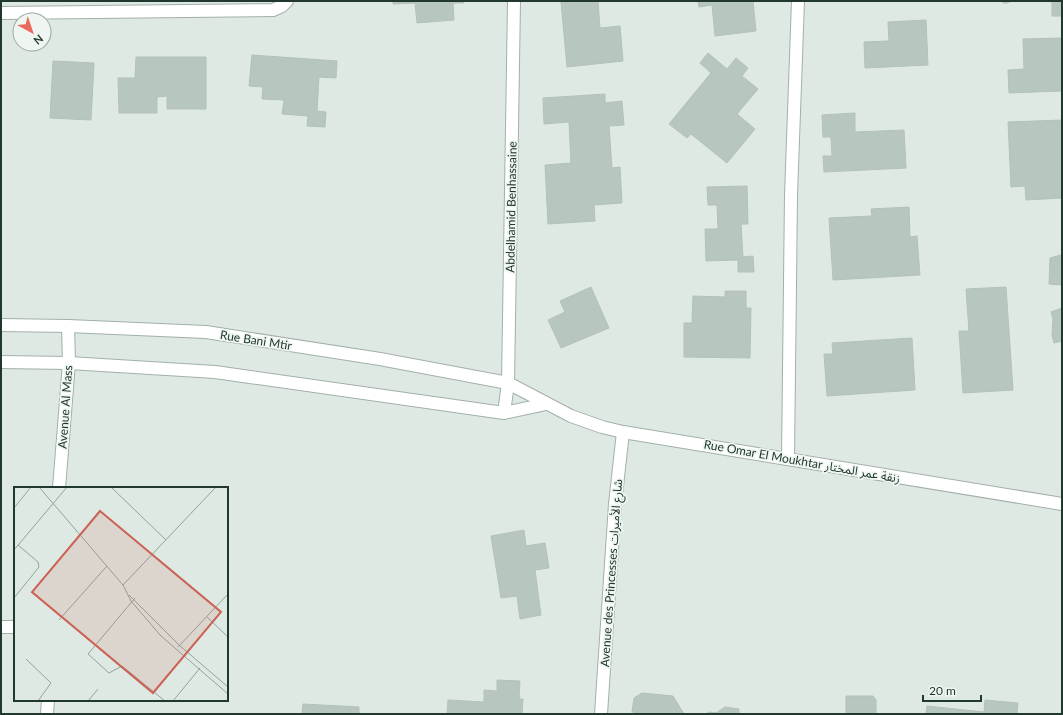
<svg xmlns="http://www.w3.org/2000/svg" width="1063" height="715" viewBox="0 0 1063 715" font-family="Lato,'Noto Sans Arabic',sans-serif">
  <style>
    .building { fill: #b7c7be; stroke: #b2c2b9 }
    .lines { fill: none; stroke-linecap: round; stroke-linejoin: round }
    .minor-casing { stroke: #a2b0a9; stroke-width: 14 }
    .tertiary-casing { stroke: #a2b0a9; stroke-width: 14 }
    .minor { stroke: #fff; stroke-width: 12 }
    .tertiary { stroke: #fff; stroke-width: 12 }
    .labels { text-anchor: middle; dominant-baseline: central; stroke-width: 3.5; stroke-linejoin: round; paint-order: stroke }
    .street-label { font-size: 12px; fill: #21382e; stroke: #eff6f1 }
    .inset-road { fill: none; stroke: #93a29b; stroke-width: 1 }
    .view { fill: #cc6255; fill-opacity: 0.15; stroke: #cc6255; stroke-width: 2 }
    .inset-edge { fill: none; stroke: #21382e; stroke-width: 2 }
  </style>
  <rect width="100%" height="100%" fill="#dfe9e3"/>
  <g class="building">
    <polygon points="393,1 463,1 464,3 453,3 454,20 417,23 415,3 393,4"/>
    <polygon points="574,1 598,1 600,28 620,26 623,61 567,67 561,2"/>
    <polygon points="698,1 753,1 756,31 715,36 712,5 699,7"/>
    <polygon points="1002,1 1012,1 1007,3 1003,3"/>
    <rect x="1052" y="1" width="10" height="15"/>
    <polygon points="926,20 928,65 865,68 864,42 889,41 888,22"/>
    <polygon points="1062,38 1062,91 1009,93 1008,70 1024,69 1023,39"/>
    <polygon points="708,53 727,69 736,58 748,68 742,76 758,89 737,114 755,129 727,163 691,134 687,138 669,124 711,73 700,63"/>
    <polygon points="252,55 337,61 336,78 319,77 317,111 326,112 325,127 307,126 308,116 282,114 284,100 262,99 263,87 249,86"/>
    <polygon points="136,57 206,57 206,109 167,109 167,96 157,97 157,113 119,113 118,78 135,78"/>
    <polygon points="53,61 94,63 91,120 50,118"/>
    <polygon points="605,94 605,103 622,101 624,125 609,126 612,168 620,167 622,203 594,205 595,221 548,224 545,165 571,163 569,122 544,124 543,98"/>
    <polygon points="855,113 855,132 904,130 906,168 824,172 823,156 832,156 831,137 823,137 822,115"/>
    <polygon points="1062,120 1062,198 1026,200 1025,186 1011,187 1008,122"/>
    <polygon points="747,186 748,224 741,224 743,257 753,256 754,272 738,272 738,260 706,261 705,229 718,229 717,205 708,205 707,187"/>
    <polygon points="909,207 910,237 917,236 920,275 833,280 829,218 872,216 871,209"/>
    <polygon points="1061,255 1062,255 1062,285 1049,284 1050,258"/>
    <polygon points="591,287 609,328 561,348 548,320 565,312 560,301"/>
    <polygon points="1006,287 1013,390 963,393 959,331 969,331 966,289"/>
    <polygon points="725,291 746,291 746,308 751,308 750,358 684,357 684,323 692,323 693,296 725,297"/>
    <polygon points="1062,308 1062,341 1054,343 1052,335 1053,319 1051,312"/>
    <polygon points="912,338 915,390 827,396 824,354 833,354 832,343"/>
    <polygon points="524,530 526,546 545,543 549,568 535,570 541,615 520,619 517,596 501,598 491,536"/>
    <polygon points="497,680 520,681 519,699 523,699 522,714 447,714 448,700 484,702 484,690 497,691"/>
    <polygon points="642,693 673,696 684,714 649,714 632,712 634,698"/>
    <polygon points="846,696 873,696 876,700 876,714 846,714"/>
    <polygon points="985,700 1018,703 1017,714 926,714 927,706 984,712"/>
    <polygon points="303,704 359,707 359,714 302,714"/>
    <polygon points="725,707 739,709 739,714 706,714 709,712 716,713"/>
  </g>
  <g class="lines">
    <defs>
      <g id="minor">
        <polyline points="1,13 273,10 282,6 287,1"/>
        <polyline points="504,413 508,383 514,1"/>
        <polyline points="788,459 791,195 798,1"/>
        <polyline points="59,488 69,363 68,326"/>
        <polyline points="1,627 15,627"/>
        <polyline points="47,714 48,700"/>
        <polyline points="601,714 615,504 623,432"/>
      </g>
      <g id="tertiary">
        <polyline points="1,325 68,326 206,332 380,359 508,383 571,416 602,427 623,432 1062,504"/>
        <polyline points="1,362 69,363 215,372 504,413 546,404"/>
      </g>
    </defs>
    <use href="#minor" class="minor-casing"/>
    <use href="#tertiary" class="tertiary-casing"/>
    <use href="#minor" class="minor"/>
    <use href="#tertiary" class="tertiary"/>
  </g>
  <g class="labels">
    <g class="street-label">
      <text transform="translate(511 207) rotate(-89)">Abdelhamid Benhassaine</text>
      <text transform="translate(256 340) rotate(9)">Rue Bani Mtir</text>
      <text transform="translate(65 407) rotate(-86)">Avenue Al Mass</text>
      <text transform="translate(802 461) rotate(10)">Rue Omar El Moukhtar زنقة عمر المختار</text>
      <text transform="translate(611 573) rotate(-86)">Avenue des Princesses شارع الأميرات</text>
    </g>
  </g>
  <g transform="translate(14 487)">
    <rect width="214" height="214" fill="#dfe9e3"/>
    <path class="inset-road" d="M25 0 109 98 117 114 147 149 214 207M97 0 152 53M0 21 17 0M0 63 53 0M109 98 202 0M115 108 165 158 214 200M0 111 25 80 24 75 4 58M121 111 74 167 95 186 108 179 151 214M193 130 214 150M45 133 93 79M164 160 214 107M12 172 37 196 24 214M74 214 84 202M159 214 186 181"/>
    <path class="view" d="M86 24 207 125 139 206 18 105Z"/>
    <rect width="214" height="214" class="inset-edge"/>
  </g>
  <rect width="1063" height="715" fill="none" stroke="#21382e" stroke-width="4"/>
  <g transform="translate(32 32) rotate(140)"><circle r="19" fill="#eff6f1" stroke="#9daaa3"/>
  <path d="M0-3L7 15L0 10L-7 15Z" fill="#ea695c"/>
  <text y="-6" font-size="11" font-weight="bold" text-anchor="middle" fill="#21382e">N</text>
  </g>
  <path d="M923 695v6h58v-6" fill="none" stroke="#21382e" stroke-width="2"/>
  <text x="929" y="695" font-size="12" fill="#21382e" stroke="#eff6f1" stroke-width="3" paint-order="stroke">20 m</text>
</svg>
